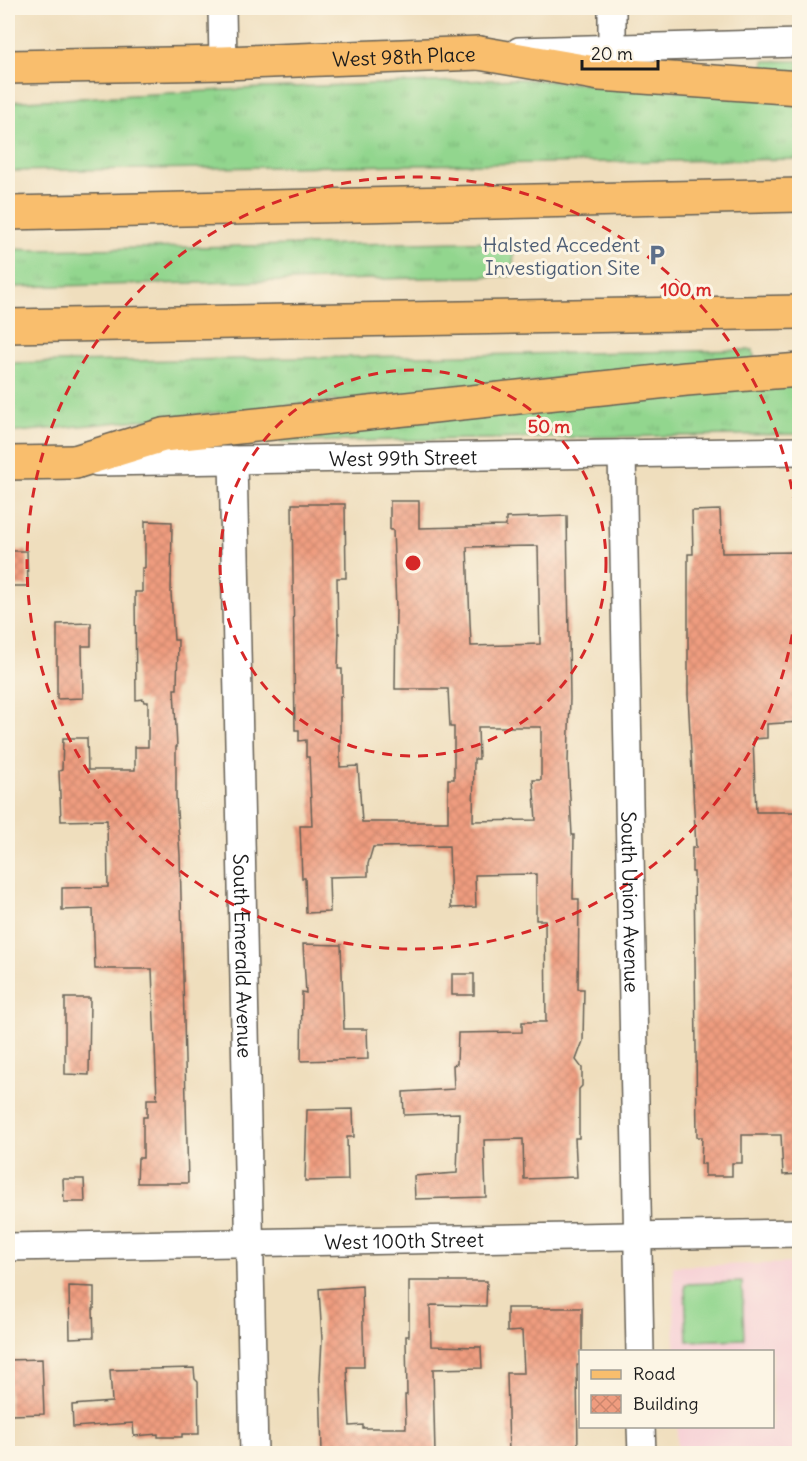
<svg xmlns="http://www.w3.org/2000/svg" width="807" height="1461" viewBox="0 0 807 1461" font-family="Delius,sans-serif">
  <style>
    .built { fill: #f6cfd5 }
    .grass { fill: url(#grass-tufts); stroke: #577955; stroke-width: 1.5 }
    .green { fill: #92d68e; stroke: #577955; stroke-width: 1.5 }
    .building { fill: url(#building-cross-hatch); fill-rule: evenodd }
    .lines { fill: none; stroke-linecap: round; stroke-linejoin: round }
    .street-casing { stroke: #666054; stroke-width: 30 }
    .primary-casing { stroke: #666054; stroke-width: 36 }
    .highway-casing { stroke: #666054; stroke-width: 36 }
    .street { stroke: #fff; stroke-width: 27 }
    .primary { stroke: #f9be6d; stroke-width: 33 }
    .highway { stroke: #f9be6d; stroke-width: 33 }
    .ring { fill: none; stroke: #d62828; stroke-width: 3; stroke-dasharray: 10 8 }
    .labels { text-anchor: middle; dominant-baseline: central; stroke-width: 6; stroke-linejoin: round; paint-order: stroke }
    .street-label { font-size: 20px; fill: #1c1c1c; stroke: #fcf5e5 }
    .service-label { font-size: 20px; fill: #4e5e75; stroke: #fcf5e5; text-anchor: end }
    .centre { fill: #d62828; stroke: #fcf5e5; stroke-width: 3 }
    .ring-label { font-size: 18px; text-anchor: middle; font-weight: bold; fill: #d62828; stroke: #fcf5e5; stroke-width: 6; stroke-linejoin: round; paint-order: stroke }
  </style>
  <defs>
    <pattern id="grass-tufts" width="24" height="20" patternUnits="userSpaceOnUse" patternTransform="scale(1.5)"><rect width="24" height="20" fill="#92d68e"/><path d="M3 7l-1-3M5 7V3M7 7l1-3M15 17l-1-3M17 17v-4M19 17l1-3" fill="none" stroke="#7db77a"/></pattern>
    <pattern id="building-cross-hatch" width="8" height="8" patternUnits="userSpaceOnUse" patternTransform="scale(1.5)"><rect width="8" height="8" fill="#ef9c7f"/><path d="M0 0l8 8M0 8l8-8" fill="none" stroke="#cc866d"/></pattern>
  </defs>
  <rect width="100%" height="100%" fill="#fcf5e5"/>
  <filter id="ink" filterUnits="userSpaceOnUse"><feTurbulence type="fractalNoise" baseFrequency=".0167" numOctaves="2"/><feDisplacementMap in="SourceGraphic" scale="12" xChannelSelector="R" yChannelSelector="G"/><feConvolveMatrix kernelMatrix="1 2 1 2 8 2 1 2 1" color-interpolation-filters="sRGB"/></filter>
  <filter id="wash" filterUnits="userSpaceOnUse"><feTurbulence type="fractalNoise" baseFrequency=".008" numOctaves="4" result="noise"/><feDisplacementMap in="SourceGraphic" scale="24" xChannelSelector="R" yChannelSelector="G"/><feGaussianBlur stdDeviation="1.35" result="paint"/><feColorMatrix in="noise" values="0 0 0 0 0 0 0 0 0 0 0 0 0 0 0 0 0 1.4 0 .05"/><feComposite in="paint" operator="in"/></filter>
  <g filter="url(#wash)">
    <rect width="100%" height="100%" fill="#efdebd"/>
    <polygon class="built" points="799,1263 799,1453 677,1453 677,1427 772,1426 772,1352 675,1351 673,1266"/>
    <g class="grass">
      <polygon points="764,61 799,61 799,72 764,70"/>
      <polygon points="522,79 799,100 799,159 8,171 8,102 262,88"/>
      <polygon points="514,241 513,276 8,287 8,249 38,250"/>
      <polygon points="753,350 754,360 8,433 8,363"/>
      <polygon points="799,382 799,434 281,442 281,435"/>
    </g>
    <polygon class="green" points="742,1282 744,1339 687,1341 685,1284"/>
    <g id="blocks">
      <g class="building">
        <path d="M390 501H419V528L506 526V518L567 516 570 698 568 762 572 835H574L573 899H579L578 989H584L583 1041 576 1060 582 1068V1086L579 1089V1138H575L577 1177 524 1179 523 1139 484 1140 486 1197 415 1199 414 1176 457 1173 459 1113 404 1115 403 1092 454 1089 453 1065 457 1064 458 1033 522 1032V1022H546L545 920H536V874L475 875 476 907 451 908 449 846 373 847 368 864V876L329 877 330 912 306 913 305 878H302L300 826H312L309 757H306V740L299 741V730H295L292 504H345L346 578H337L338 633H339L338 669H342V696H340V767L358 766 362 822H448V779H454V727H450L448 689H395L396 608 393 530H390ZM538 546 540 644 471 646 467 547ZM478 727H541V780H533L536 820 473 821 474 759H479Z"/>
        <polygon points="720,510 722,553 800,552 800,722 767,724 767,738 753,739 756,812 800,812 800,1174 783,1175 781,1135 742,1135 742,1163 732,1163 732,1176 705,1176 705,1164 701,1164 702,1137 697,1137 694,872 692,872 692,848 696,848 688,695 688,554 693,554 692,511"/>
        <polygon points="145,521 172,522 171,593 174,640 178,640 177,689 174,689 177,747 176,747 176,797 180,855 188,1183 137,1183 138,1158 143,1158 143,1117 147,1117 147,1099 157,1099 152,969 95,969 93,909 62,910 62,888 108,887 107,820 61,821 59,771 62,770 63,738 87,738 88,770 135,770 135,747 148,747 148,702 144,702 143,699 136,700 135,592 142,592 142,568 145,568"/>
        <polygon points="8,551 27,551 28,586 8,586"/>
        <polygon points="91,623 91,646 82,646 83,698 57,699 57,624"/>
        <polygon points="303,944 341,945 344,1029 367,1029 368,1059 301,1061 302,992 306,993"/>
        <rect x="452" y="974" width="22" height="21"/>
        <polygon points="65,998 90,998 89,1075 65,1074"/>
        <polygon points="353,1109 354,1137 347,1137 348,1180 305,1181 307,1110"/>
        <polygon points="63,1179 84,1179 85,1202 64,1202"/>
        <polygon points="409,1281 487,1281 486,1306 432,1305 430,1306 431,1346 481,1347 482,1368 433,1369 435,1454 410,1454 410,1450 363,1450 363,1452 322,1454 320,1378 322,1340 319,1289 362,1286 364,1367 347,1367 350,1426 363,1425 363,1428 406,1428 405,1395 407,1395 406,1336 409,1336"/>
        <polygon points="69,1286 94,1287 94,1309 93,1309 94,1337 70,1338"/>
        <polygon points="507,1308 582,1308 582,1352 580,1352 580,1365 577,1365 578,1454 509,1454 507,1373 524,1373 522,1331 507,1332"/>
        <polygon points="42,1359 44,1414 10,1415 8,1360"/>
        <polygon points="194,1368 195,1379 198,1382 199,1434 182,1434 182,1437 158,1437 158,1434 134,1436 133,1423 73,1427 72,1405 112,1402 110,1370"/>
      </g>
    </g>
  </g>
  <g filter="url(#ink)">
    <use href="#blocks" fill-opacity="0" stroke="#666054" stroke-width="1.5"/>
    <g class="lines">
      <defs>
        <g id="street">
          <polyline points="222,8 223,63"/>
          <polyline points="612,8 612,47"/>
          <polyline points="519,51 800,43"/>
          <path id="s1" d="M622 454 640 1352"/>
          <path id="s2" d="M233 460 254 1454"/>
          <path id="s3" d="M97 462 800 451"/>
          <path id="s4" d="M8 1247 800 1233"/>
          <polyline points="641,1426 642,1454"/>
        </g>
        <g id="primary">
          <path id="s5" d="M8 67 223 63 479 53"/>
          <polyline points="8,463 75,462"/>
        </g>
        <g id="highway">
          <polyline points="479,53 600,74 800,88"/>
          <polyline points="8,213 800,195"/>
          <polyline points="8,326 800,312"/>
          <polyline points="75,462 163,435 686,379 800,370"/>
        </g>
      </defs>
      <use href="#street" class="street-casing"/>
      <use href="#primary" class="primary-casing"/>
      <use href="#highway" class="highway-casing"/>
      <use href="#street" class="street"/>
      <use href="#primary" class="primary"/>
      <use href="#highway" class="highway"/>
    </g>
  </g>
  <g class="ring">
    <circle cx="413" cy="563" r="193"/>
    <circle cx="413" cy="563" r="386"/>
  </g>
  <defs>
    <symbol id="parking-bare" viewBox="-9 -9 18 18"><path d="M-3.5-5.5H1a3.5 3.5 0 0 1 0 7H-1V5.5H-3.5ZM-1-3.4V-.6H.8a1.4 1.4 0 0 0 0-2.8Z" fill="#5c6f8a" stroke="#fcf5e5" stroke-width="2.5" paint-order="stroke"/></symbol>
  </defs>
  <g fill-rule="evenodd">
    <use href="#parking-bare" x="642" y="240" width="30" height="30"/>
  </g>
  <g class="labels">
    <g class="street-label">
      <text stroke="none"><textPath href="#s5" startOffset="396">West 98th Place</textPath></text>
      <text stroke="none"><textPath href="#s3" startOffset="306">West 99th Street</textPath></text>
      <text stroke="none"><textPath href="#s1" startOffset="448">South Union Avenue</textPath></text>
      <text stroke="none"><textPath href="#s2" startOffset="496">South Emerald Avenue</textPath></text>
      <text stroke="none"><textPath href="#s4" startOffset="396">West 100th Street</textPath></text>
    </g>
    <g class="service-label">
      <text x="640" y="244">Halsted Accedent<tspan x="640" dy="23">Investigation Site</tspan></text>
    </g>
  </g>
  <circle cx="413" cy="563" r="9" class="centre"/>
  <g class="ring-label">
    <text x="686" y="296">100 m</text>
    <text x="549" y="433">50 m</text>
  </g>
  <rect width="807" height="1461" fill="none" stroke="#fcf5e5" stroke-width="30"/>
  <rect x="579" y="1350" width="195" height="78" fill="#fcf5e5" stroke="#a29e95" stroke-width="1.5"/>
  <rect x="591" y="1370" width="30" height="9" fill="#f9be6d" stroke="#a29e95" stroke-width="1.5"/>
  <text x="633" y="1380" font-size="18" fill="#1c1c1c">Road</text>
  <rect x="591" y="1395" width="30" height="18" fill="url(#building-cross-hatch)" stroke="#a29e95" stroke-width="1.5"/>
  <text x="633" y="1410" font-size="18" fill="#1c1c1c">Building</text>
  <path d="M582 60v9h76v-9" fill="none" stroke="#1c1c1c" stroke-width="3"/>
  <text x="591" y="60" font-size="18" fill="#1c1c1c" stroke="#fcf5e5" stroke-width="4.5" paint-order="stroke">20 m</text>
</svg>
